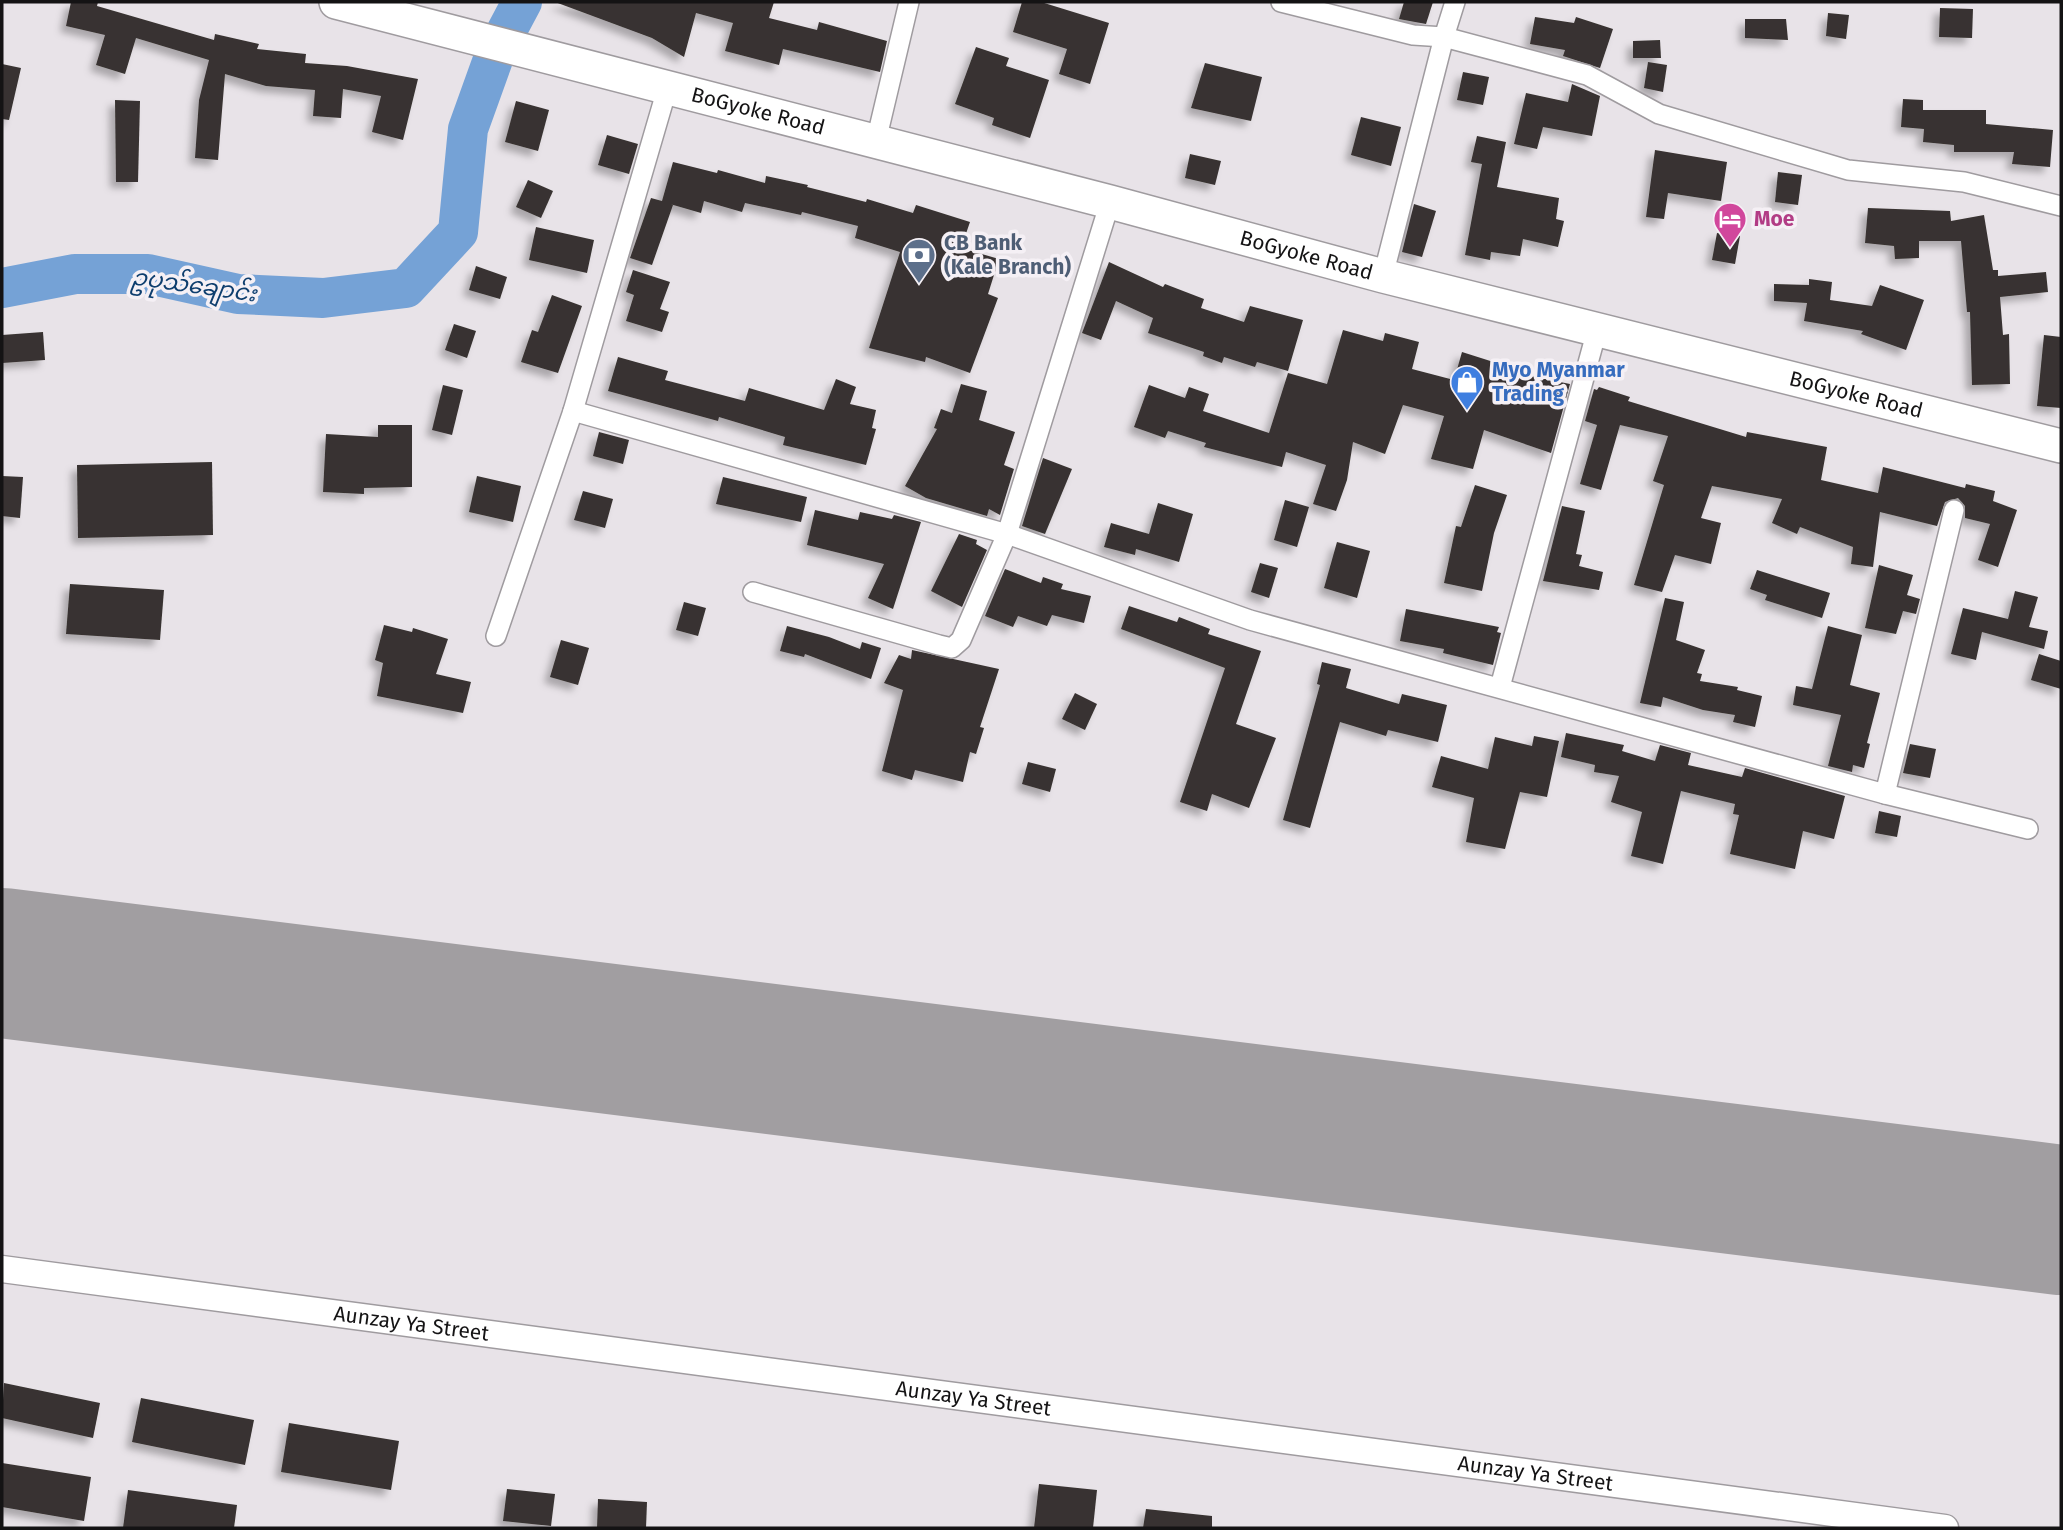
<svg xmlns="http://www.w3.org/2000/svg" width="2063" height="1530" viewBox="0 0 2063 1530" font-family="'Fira Sans','Noto Sans Myanmar',sans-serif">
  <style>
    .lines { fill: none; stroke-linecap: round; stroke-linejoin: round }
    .river { stroke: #75a2d6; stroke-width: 40 }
    .runway { stroke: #a19ea1; stroke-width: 150 }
    .building { fill: #383330; filter: url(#shadow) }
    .street-casing { stroke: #9f9b9f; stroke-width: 22 }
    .secondary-casing { stroke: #9f9b9f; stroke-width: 29 }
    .highway-casing { stroke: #9f9b9f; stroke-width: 36 }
    .street { stroke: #fff; stroke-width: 19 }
    .secondary { stroke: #fff; stroke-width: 26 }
    .highway { stroke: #fff; stroke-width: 33 }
    .labels { text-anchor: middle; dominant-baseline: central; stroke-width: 7; stroke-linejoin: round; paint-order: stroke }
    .street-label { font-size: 21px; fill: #141314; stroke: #f5f0f5 }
    .hotel-label { font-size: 21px; font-weight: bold; fill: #b23c85; stroke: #f5f0f5; text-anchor: start }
    .service-label { font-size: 21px; font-weight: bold; fill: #4e5e75; stroke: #f5f0f5; text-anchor: start }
    .shop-label { font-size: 21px; font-weight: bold; fill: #366cbe; stroke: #f5f0f5; text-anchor: start }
    .water-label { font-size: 23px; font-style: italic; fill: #0e3e6e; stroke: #f5f0f5 }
  </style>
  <defs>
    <filter id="shadow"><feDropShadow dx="-6" dy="6" stdDeviation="3.5" flood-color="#0004"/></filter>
  </defs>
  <rect width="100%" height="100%" fill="#e8e3e8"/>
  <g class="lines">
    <polyline class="river" points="2,288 75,274 148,274 238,294 323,298 406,288 458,232 468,129 496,51 522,2"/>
    <polyline class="runway" points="2,963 2061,1220"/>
  </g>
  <g class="building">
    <polygon points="71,2 98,2 97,6 214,40 215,34 259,44 257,49 306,54 305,63 347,66 418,79 403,140 372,132 381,96 343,89 341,118 313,116 315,90 266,86 225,74 218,160 195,158 199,100 209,60 136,38 125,74 96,65 105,35 66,26"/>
    <polygon points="555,2 774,2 769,18 817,30 819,22 887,41 880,72 783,49 779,65 725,51 733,23 696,13 684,57 652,38"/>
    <polygon points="1022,2 1041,2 1109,23 1090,84 1059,74 1067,49 1013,32"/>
    <polygon points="1404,2 1433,2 1426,24 1399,19"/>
    <polygon points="1940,8 1973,9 1972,38 1939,37"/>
    <polygon points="1828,13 1849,15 1846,39 1826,36"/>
    <polygon points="1535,17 1574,23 1576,17 1613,29 1600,68 1563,56 1565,50 1530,44"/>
    <polygon points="1745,19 1786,19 1788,40 1745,38"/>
    <polygon points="1660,40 1661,58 1633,58 1633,41"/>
    <polygon points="976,47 1009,58 1006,66 1049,80 1030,138 992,125 994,118 955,104"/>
    <polygon points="1648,62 1667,65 1663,92 1644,88"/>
    <polygon points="1205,63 1262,77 1251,121 1191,108"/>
    <polygon points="2,64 21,68 9,120 2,119"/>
    <polygon points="1463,72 1489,77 1483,105 1457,100"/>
    <polygon points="1572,84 1600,96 1592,136 1543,127 1537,149 1514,144 1526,93 1568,102"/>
    <polygon points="1903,99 1923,100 1923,110 1986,110 1986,124 2053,130 2050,167 2012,164 2014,152 1954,152 1954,145 1923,142 1924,129 1901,127"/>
    <polygon points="115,100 140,101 138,182 116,182"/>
    <polygon points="516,101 549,110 538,151 505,142"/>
    <polygon points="1361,117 1401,127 1391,166 1351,155"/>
    <polygon points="607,135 638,144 629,174 598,165"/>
    <polygon points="1477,136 1506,142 1497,187 1559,198 1556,219 1564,221 1558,247 1523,239 1520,256 1491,252 1490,260 1465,255 1482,164 1471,162"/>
    <polygon points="1655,150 1727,162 1721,201 1668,193 1664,219 1646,217"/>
    <polygon points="1190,154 1221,161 1215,185 1185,178"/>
    <polygon points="673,162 717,173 718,170 765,183 766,176 808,185 807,187 866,202 867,199 913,213 916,205 970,222 961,248 999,259 988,294 998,298 970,373 926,357 925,362 869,348 900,252 855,238 858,226 802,212 801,215 745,203 742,212 704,201 701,213 670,204 673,205 652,265 630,258 651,198 662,201"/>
    <polygon points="1778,172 1802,175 1798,205 1775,202"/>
    <polygon points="528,180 553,191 541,218 516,207"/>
    <polygon points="1414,204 1436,211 1422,257 1402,252"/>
    <polygon points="1868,208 1950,211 1951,221 1984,215 1993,270 1998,270 1998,276 2046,272 2048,292 2000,297 2003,335 2009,334 2010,384 1972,385 1970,312 1967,312 1961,241 1919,241 1919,258 1895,259 1894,246 1865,243"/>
    <polygon points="536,227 594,240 587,273 529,260"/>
    <polygon points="1717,233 1740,236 1735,264 1712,260"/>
    <polygon points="1109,262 1163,287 1165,284 1204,299 1201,308 1244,322 1250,306 1303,320 1288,371 1257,362 1255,367 1224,357 1222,363 1203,356 1204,352 1148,333 1153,318 1116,301 1101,340 1082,333"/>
    <polygon points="476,266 507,277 500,299 469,290"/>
    <polygon points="633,270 670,282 660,309 669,312 662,332 626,321 634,295 626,292"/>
    <polygon points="1809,279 1832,282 1830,300 1872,306 1880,285 1924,300 1906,350 1861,334 1863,331 1804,321 1807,303 1774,301 1774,284 1809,285"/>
    <polygon points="552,295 582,306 558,373 521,362 532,330 538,332"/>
    <polygon points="454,324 476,331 467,358 445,350"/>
    <polygon points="1343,330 1383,341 1385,333 1419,342 1412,369 1454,380 1462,352 1503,365 1501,370 1570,384 1551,453 1484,430 1473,469 1431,459 1444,416 1403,405 1385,454 1353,442 1347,480 1336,511 1313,504 1326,465 1286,452 1282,467 1204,447 1206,443 1168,431 1165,438 1134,427 1149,385 1185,398 1189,387 1209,394 1203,411 1269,433 1288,373 1327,384"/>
    <polygon points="43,332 45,360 2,363 2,335"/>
    <polygon points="2044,335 2061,337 2061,408 2037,406"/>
    <polygon points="618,357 668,371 665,380 745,401 749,388 824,410 836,379 856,387 850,404 876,410 872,428 876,429 866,465 783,445 785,437 719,417 718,421 608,391"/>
    <polygon points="961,384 987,391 979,420 1015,432 1004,465 1014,469 1000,515 989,509 987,516 926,498 905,486 937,429 934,428 941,409 952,413"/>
    <polygon points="443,385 463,390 452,435 432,430"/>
    <polygon points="1599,387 1630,397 1628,401 1746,437 1747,432 1827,447 1821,480 1878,493 1883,467 1965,488 1966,484 1995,491 1993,501 2017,510 1998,567 1978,560 1990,524 1965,518 1965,506 1958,498 1945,502 1937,526 1880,512 1873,567 1851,564 1853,547 1800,527 1797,534 1772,523 1782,499 1712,486 1701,518 1721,523 1711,564 1675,555 1662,592 1634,585 1664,485 1653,481 1668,436 1620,425 1601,490 1580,484 1597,425 1585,421 1594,389 1597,390"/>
    <polygon points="378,425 412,425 412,487 364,488 364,494 323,492 326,434 378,437"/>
    <polygon points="599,432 629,440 623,464 593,456"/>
    <polygon points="1043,458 1072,469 1045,534 1022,526"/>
    <polygon points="212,462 213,535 78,538 77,465"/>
    <polygon points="2,476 23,477 20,518 2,516"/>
    <polygon points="477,476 521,486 513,522 469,512"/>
    <polygon points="723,477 807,497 801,522 716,504"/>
    <polygon points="1475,485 1507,495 1494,533 1482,591 1444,583 1456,526 1461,527"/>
    <polygon points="583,491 613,499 605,528 574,520"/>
    <polygon points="1285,500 1309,507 1297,547 1274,540"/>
    <polygon points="1158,503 1193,514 1179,562 1136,549 1135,555 1104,547 1111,523 1149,534"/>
    <polygon points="1562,506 1585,511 1576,554 1582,555 1579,566 1603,572 1599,590 1543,581"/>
    <polygon points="815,510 858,520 860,512 892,519 894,515 921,522 893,609 868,598 884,564 807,545"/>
    <polygon points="959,534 977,540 976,544 987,550 962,607 931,591"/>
    <polygon points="1337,542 1370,551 1357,598 1324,588"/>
    <polygon points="1260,563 1278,568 1269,598 1251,592"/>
    <polygon points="1879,565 1913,575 1907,595 1920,599 1916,614 1903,611 1896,634 1865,628"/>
    <polygon points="1005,569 1041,583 1043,577 1063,584 1061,589 1091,596 1084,623 1052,615 1047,626 1018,616 1013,627 985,616"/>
    <polygon points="1757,570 1830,593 1822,618 1765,600 1767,595 1750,589"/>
    <polygon points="70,584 164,590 160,640 66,634"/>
    <polygon points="2015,591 2038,597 2029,627 2048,631 2044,649 1982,632 1976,660 1951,654 1963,608 2008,619"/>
    <polygon points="1665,598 1684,602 1676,640 1705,650 1697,673 1702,674 1700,681 1738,687 1737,690 1762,696 1755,727 1733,722 1735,715 1703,710 1663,697 1661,707 1640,703"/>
    <polygon points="684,602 706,608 698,636 676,630"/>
    <polygon points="1129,606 1177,622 1179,617 1210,629 1208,634 1261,651 1236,724 1276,738 1249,808 1212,794 1207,811 1180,802 1225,668 1121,629"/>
    <polygon points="1406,609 1499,627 1497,632 1501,633 1493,665 1443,653 1444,649 1400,641"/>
    <polygon points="384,625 412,632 413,628 448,639 436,674 471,682 463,713 377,696 383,663 375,660"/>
    <polygon points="787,626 829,637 860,649 862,642 881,648 871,679 805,654 804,657 780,651"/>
    <polygon points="1828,626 1862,635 1850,685 1880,693 1867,743 1870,744 1864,768 1853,765 1852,772 1828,766 1841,715 1793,705 1796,686 1812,689"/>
    <polygon points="561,640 589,648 578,685 550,677"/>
    <polygon points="912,650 999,669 980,727 984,728 976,754 970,752 963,782 915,770 912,780 882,771 903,690 884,683 899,655 911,659"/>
    <polygon points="2039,654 2061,661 2061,689 2031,680"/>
    <polygon points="1322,662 1351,669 1346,688 1399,704 1402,694 1447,705 1438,742 1388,730 1386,736 1340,722 1310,828 1283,820 1320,685 1317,684"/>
    <polygon points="1075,693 1097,704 1085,730 1062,719"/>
    <polygon points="1566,733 1624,745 1622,751 1655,761 1660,745 1691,753 1688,765 1742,777 1745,768 1845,796 1834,839 1803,831 1795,869 1730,854 1739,815 1733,814 1735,804 1681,791 1663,864 1631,856 1642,812 1611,802 1619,776 1594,772 1595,765 1561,757"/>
    <polygon points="1534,736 1559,741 1547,797 1520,792 1505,849 1466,842 1474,798 1432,787 1441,756 1488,769 1495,737 1532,746"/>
    <polygon points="1910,744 1936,749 1930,778 1903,773"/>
    <polygon points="1028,762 1056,769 1050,792 1022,784"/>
    <polygon points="1879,811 1901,816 1897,837 1875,833"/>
    <polygon points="4,1383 100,1403 93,1438 2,1418"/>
    <polygon points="141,1398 254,1420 245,1465 132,1442"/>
    <polygon points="289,1423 399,1441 391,1490 281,1472"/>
    <polygon points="2,1463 91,1477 84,1521 2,1507"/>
    <polygon points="1039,1484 1097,1490 1093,1528 1034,1528"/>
    <polygon points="507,1489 555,1494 551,1526 503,1521"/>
    <polygon points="128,1490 237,1505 234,1528 123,1528"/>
    <polygon points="598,1499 647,1502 646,1528 597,1528"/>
    <polygon points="1146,1509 1212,1516 1212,1528 1143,1528"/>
  </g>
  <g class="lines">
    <defs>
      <g id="street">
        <polyline points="1281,2 1413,35 1444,37 1455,2"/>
        <polyline points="876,141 909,2"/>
        <polyline points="1383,276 1444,37 1587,75 1659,114 1848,170 1964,182 2061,206"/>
        <polyline points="573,411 1007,534 1250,620 1885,794 2028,829"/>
        <polyline points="753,592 939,645 952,648 961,640 1007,534 1110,202"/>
        <polyline points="496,636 573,411 667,89"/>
        <polyline points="1500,687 1597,330"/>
        <polyline points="1885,794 1954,510"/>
      </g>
      <g id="secondary">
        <path id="s1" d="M2 1269 1945 1528"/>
      </g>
      <g id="highway">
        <path id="s2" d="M336 2 1110 202 1383 276 2061 446"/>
      </g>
    </defs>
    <use href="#street" class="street-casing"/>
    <use href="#secondary" class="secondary-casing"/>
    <use href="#highway" class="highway-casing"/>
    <use href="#street" class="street"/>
    <use href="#secondary" class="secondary"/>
    <use href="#highway" class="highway"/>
  </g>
  <defs>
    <symbol id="hotel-pin" viewBox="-11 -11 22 30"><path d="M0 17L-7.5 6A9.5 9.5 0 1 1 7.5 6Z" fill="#d1479c" stroke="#f5f0f5"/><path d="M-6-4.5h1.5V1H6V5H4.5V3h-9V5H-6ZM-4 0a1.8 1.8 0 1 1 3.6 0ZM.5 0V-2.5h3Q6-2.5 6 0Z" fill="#fff"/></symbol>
    <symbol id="bank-pin" viewBox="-11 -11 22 30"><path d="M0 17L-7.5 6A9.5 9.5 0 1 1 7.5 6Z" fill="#5c6f8a" stroke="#f5f0f5"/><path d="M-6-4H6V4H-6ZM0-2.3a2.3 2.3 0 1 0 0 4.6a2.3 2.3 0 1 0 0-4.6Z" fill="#fff"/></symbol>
    <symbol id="shop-pin" viewBox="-11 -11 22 30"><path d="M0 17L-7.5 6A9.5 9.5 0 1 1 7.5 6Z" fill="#3f7fe0" stroke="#f5f0f5"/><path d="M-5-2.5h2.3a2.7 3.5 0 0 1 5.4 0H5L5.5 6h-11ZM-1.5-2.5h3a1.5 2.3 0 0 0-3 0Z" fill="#fff"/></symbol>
  </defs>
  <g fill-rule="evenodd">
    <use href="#hotel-pin" x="1711" y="200" width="38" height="52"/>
    <use href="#bank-pin" x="900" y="236" width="38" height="52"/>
    <use href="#shop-pin" x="1448" y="363" width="38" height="52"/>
  </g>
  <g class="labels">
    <g class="street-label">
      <text stroke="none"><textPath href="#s2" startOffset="436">BoGyoke Road</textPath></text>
      <text stroke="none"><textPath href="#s2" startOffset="1003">BoGyoke Road</textPath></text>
      <text stroke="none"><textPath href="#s2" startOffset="1570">BoGyoke Road</textPath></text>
      <text stroke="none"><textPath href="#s1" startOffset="413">Aunzay Ya Street</textPath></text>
      <text stroke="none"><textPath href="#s1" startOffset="980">Aunzay Ya Street</textPath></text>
      <text stroke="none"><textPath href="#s1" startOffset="1547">Aunzay Ya Street</textPath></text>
    </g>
    <g class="hotel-label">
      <text x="1754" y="219">Moe</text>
    </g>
    <g class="service-label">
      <text x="944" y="243">CB Bank<tspan x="944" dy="24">(Kale Branch)</tspan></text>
    </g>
    <g class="shop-label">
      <text x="1492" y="370">Myo Myanmar<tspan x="1492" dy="24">Trading</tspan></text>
    </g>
    <g class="water-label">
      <text transform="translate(194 285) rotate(8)">ဥပုသ်ချောင်း</text>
    </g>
  </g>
  <rect width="2063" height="1530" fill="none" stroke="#141314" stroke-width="7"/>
</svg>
